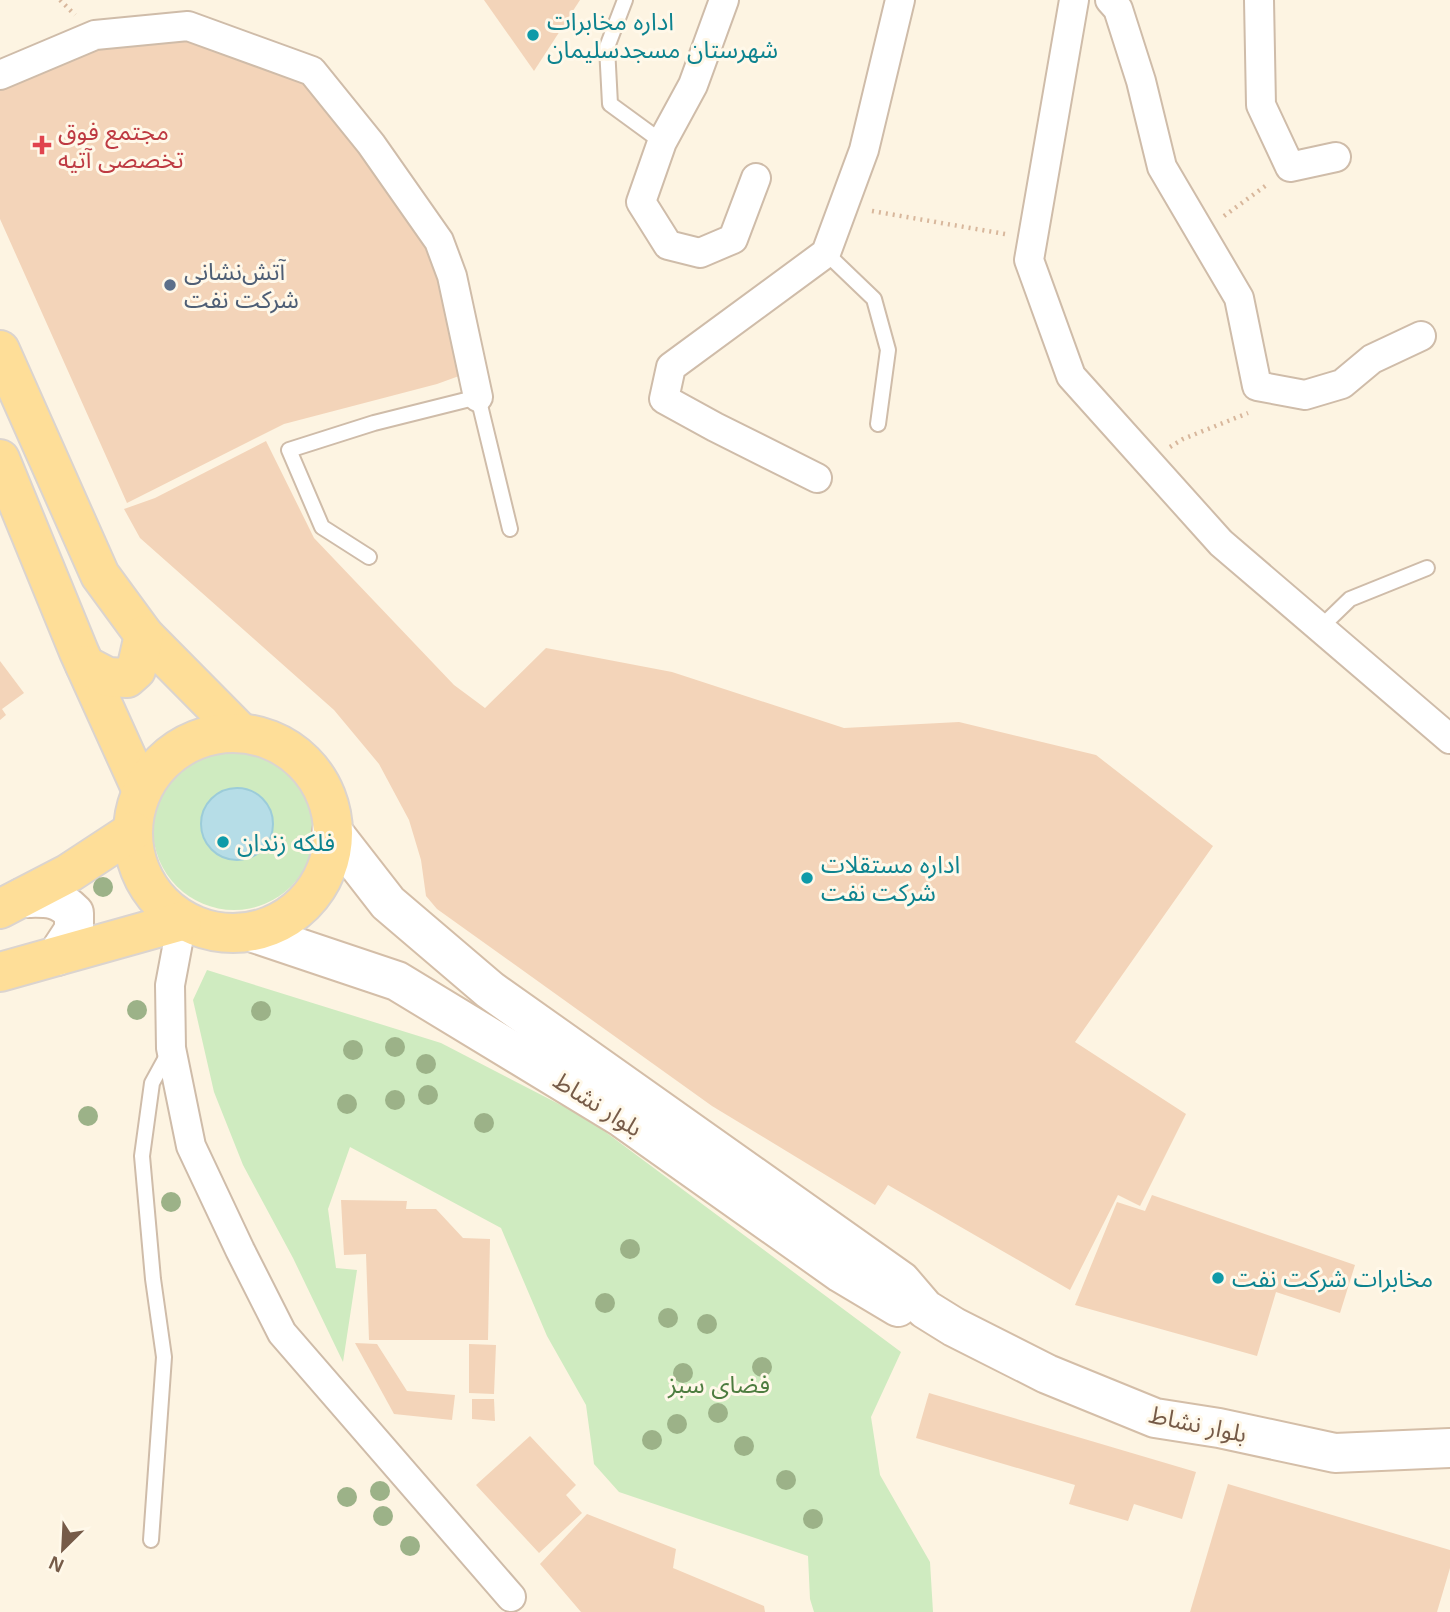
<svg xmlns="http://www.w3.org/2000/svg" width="1450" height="1612" viewBox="0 0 1450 1612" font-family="Helvetica,'Noto Sans Arabic',sans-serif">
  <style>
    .green { fill: #cfebc0 }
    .water { fill: #b6dde7; stroke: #9cccd9; stroke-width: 2 }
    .building { fill: #f3d4b9 }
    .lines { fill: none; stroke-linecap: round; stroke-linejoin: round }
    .service-casing { stroke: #cfbca9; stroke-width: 18 }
    .minor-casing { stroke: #cfbca9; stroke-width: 32 }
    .secondary-casing { stroke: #d4bea8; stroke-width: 42 }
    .primary-casing { stroke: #dbd4cf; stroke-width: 42 }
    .path { stroke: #d8b79c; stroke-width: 4.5; stroke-dasharray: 2 5; stroke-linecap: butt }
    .service { stroke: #fff; stroke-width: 14 }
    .minor { stroke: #fff; stroke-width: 28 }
    .secondary { stroke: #fff; stroke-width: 38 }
    .primary { stroke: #fede98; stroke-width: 38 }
    .tree { fill: #9cb288 }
    .culture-dot { fill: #0f9aa8; stroke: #fff8e9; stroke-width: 2.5 }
    .health-dot { fill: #e0444e; stroke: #fff8e9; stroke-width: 2.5 }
    .service-dot { fill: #5c6f8a; stroke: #fff8e9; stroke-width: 2.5 }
    .labels { text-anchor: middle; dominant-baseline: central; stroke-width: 6; stroke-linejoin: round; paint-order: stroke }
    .culture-label { font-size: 24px; fill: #0d838f; stroke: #fff8e9; text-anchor: start }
    .health-label { font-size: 24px; fill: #be3a42; stroke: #fff8e9; text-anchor: start }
    .service-label { font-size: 24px; fill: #4e5e75; stroke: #fff8e9; text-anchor: start }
    .street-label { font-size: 24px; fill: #765b48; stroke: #fff8e9 }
    .park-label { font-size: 24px; fill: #4d7c3f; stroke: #fff8e9 }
  </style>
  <rect width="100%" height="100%" fill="#fdf4e2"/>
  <g class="green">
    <circle cx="234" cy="829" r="81"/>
    <polygon points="207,970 441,1043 588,1119 901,1352 871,1417 880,1475 930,1562 933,1612 814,1612 810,1599 808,1556 619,1492 594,1464 586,1405 547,1336 501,1228 350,1147 328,1209 336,1268 357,1270 343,1362 293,1258 243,1165 214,1092 193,1000"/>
  </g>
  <circle class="water" cx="237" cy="824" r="36"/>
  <g class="building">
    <polygon points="484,0 580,0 534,71"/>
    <polygon points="180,32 304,84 376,161 435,234 459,376 437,384 284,424 127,503 0,219 0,81 77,48"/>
    <polygon points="266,441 314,538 454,685 485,708 546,648 672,672 844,728 959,722 1096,755 1213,846 1075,1042 1186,1114 1140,1206 1118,1195 1070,1290 888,1185 875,1205 712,1106 437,909 426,896 421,860 409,820 379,764 334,710 140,538 124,509 155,498"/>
    <polygon points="0,661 24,693 2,709 6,715 0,720"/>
    <polygon points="1152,1195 1355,1265 1340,1313 1276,1292 1257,1356 1075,1305 1117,1202 1145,1211"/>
    <polygon points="341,1200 407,1201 406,1209 436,1209 463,1238 490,1239 488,1340 369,1340 366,1254 344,1255"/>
    <polygon points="355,1343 377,1344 407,1391 455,1395 452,1420 394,1414"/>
    <polygon points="469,1344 496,1345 494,1394 469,1393"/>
    <polygon points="929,1393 1196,1472 1182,1519 1134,1504 1128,1521 1069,1504 1075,1485 916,1438"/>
    <polygon points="472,1399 494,1399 495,1421 472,1419"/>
    <polygon points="530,1436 576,1485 566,1495 582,1513 539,1553 476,1485"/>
    <polygon points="1228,1484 1450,1550 1450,1568 1437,1612 1190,1612"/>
    <polygon points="587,1514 676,1549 673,1568 764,1606 765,1612 581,1612 540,1564"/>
  </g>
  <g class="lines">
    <defs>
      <g id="service">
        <polyline points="625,0 607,47 610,104 662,142"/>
        <polyline points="826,253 874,299 888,350 878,424"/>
        <polyline points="369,557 322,527 289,450 374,423 478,397 510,529"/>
        <polyline points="1320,628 1350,599 1427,568"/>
        <polyline points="151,1540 164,1357 153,1279 142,1156 152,1083 169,1052"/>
      </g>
      <g id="minor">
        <polyline points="724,0 693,85 662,142 641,202 668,245 700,253 733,239 756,178"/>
        <polyline points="1074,0 1029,260 1071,376 1221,543 1450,739"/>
        <polyline points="1110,0 1118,9 1141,81 1162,167 1239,298 1257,386 1305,395 1342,384 1372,359 1421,336"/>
        <polyline points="1259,0 1261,105 1290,167 1336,157"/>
        <polyline points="0,75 95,35 188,26 312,71 371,144 439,241 452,276 478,397"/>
        <polyline points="817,478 715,427 664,399 671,367 826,253 864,150 900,0"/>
        <polyline points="182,921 170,985 171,1048 191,1146 240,1250 282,1333 511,1597"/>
      </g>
      <g id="secondary">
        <polyline points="332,831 388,903 490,990 901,1281 925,1309 954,1327 1047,1374 1155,1418 1219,1428 1335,1453 1450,1448"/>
        <path d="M22 898C45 898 57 895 74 913V930L57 956"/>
        <polyline points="251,932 397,981 621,1117 841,1273 898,1307"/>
      </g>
      <g id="primary">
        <polyline points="0,350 100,575 144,635 241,733"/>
        <polyline points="0,459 79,652 142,791"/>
        <polyline points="85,665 108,677 127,678 136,670 144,635"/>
        <circle cx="233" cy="833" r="100"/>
        <polyline points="0,909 69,873 133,831"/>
        <polyline points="0,972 182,921"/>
      </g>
    </defs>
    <use href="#service" class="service-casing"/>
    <use href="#minor" class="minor-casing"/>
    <use href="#secondary" class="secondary-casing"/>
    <use href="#primary" class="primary-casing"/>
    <g class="path">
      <polyline points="60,0 75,15"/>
      <polyline points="872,211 1005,234"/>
      <polyline points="1224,216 1268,184"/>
      <polyline points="1170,447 1183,439 1248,413"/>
    </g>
    <use href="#service" class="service"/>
    <use href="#minor" class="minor"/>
    <use href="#secondary" class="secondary"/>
    <use href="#primary" class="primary"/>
  </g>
  <g class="tree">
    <circle cx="103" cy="887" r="10"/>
    <circle cx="137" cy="1010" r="10"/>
    <circle cx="261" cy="1011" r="10"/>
    <circle cx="395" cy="1047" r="10"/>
    <circle cx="353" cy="1050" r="10"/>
    <circle cx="426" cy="1064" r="10"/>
    <circle cx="428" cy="1095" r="10"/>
    <circle cx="395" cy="1100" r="10"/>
    <circle cx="347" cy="1104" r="10"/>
    <circle cx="88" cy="1116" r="10"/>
    <circle cx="484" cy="1123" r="10"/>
    <circle cx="171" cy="1202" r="10"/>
    <circle cx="630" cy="1249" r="10"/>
    <circle cx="605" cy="1303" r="10"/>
    <circle cx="668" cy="1318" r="10"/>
    <circle cx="707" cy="1324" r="10"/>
    <circle cx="762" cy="1367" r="10"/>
    <circle cx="683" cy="1373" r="10"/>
    <circle cx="718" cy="1413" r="10"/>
    <circle cx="677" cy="1424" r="10"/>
    <circle cx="652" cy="1440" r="10"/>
    <circle cx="744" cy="1446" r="10"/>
    <circle cx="786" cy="1480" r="10"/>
    <circle cx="380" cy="1491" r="10"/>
    <circle cx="347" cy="1497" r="10"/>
    <circle cx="383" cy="1516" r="10"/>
    <circle cx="813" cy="1519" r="10"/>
    <circle cx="410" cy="1546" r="10"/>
  </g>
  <g class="culture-dot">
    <circle cx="533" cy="35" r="7"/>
    <circle cx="223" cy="842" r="7"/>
    <circle cx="807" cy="878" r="7"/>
    <circle cx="1218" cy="1278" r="7"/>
  </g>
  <path class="health-dot" d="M38.5 134.5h7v7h7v7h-7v7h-7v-7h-7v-7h7z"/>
  <circle class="service-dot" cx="170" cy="285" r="7"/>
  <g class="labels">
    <g class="culture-label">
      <text x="547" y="21">اداره مخابرات<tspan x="547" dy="28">شهرستان مسجدسلیمان</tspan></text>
      <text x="237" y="842">فلکه زندان</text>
      <text x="821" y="864">اداره مستقلات<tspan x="821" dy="28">شرکت نفت</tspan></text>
      <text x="1232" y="1278">مخابرات شرکت نفت</text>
    </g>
    <g class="health-label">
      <text x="58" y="131">مجتمع فوق<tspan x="58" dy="28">تخصصی آتیه</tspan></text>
    </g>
    <g class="service-label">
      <text x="184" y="271">آتش‌نشانی<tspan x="184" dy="28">شرکت نفت</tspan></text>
    </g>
    <g class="street-label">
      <text transform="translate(598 1104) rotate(32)">بلوار نشاط</text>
      <text transform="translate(1198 1424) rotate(12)">بلوار نشاط</text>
    </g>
    <g class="park-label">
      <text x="719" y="1384">فضای سبز</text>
    </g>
  </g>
  <g transform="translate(63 1549) rotate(204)" stroke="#fff8e9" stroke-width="5" paint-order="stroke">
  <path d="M0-5L12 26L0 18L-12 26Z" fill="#765b48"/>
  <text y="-10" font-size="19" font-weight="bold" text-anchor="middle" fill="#765b48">N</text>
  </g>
</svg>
